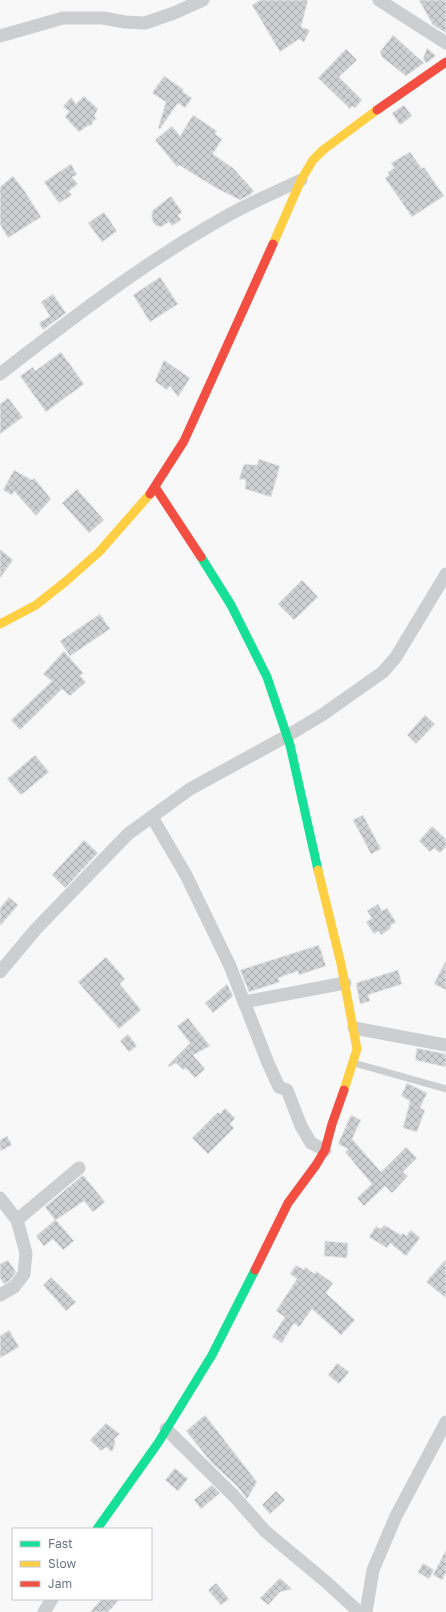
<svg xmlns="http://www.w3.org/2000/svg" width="446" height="1612" viewBox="0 0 446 1612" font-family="'Golos Text',sans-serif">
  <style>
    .building { fill: url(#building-cross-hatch); stroke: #e8e8e8 }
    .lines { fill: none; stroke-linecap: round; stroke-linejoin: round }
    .lane { stroke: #cdcecf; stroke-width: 7 }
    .street { stroke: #cdcecf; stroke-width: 13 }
    .fast { stroke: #16e098; stroke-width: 9 }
    .slow { stroke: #ffcf43; stroke-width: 9 }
    .jam { stroke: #f24e42; stroke-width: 9 }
  </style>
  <defs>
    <pattern id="building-cross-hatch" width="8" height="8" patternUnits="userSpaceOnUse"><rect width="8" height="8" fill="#cfd0d2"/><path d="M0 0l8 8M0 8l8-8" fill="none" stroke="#acadb0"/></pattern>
  </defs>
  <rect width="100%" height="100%" fill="#f8f8f8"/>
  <g class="building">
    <polygon points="260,0 308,0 301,27 310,30 304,42 299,39 280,52 252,5"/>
    <polygon points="419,0 446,0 446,33 433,25"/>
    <polygon points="393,35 424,63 406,76 382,57 380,52"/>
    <polygon points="427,48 436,56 426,63 423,59"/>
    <polygon points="346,49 357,60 339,77 362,100 355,108 352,106 350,109 318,78"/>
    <polygon points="164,76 183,89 183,92 192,98 185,108 178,103 160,129 158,128 166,102 152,93"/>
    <polygon points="84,96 98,109 94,116 97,118 92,122 93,123 90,126 89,125 79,132 65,117 69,111 63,107 71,97 76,104"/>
    <polygon points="404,105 412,116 400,125 392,113"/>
    <polygon points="193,115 217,131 215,134 222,139 213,154 233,168 254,191 250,195 240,200 216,188 179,165 177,167 155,140 172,126 180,136"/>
    <polygon points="410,152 422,169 424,167 444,196 412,217 385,178 389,175 388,172 394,168 391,163"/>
    <polygon points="71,164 77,175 72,177 78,184 69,191 72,195 59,203 44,182"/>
    <polygon points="13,176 24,190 41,217 8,238 0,224 0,187"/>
    <polygon points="171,196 182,212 178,215 181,220 172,226 169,222 161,227 155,225 152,220 152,211"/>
    <polygon points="104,212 117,231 102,242 88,223"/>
    <polygon points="160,277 178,304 150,322 133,295"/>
    <polygon points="53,294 66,313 43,330 39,323 50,316 41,302"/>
    <polygon points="61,352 84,384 46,412 20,376 33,367 35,371"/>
    <polygon points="164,360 190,378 178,397 170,386 167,390 155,381"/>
    <polygon points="8,398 23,417 0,434 0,404"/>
    <polygon points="259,459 280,466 271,497 245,489 246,480 239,479 244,464 257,465"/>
    <polygon points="14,470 32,480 34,478 51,499 36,516 14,491 12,495 3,490"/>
    <polygon points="77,489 104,520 89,533 62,503"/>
    <polygon points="0,549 13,560 0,578"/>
    <polygon points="302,580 318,597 294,620 278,604"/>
    <polygon points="100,614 110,629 70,656 60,641"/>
    <polygon points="64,651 83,673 80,676 86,682 70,696 62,689 20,730 11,720 52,681 43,674"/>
    <polygon points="425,715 435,724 416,744 407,735"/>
    <polygon points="35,755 49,772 21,795 7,779"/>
    <polygon points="363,815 381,849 371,854 353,820"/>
    <polygon points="432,826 446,839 446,847 440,853 434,848 430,852 419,841"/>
    <polygon points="84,840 98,853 65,888 52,875"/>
    <polygon points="9,897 18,905 0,926 0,908"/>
    <polygon points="378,904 382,911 387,908 396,922 390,926 391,928 381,935 379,931 374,934 366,922 372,918 367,911"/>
    <polygon points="319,945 326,966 299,975 298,971 278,978 280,982 249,992 240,970"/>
    <polygon points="106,957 125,979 120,984 141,1010 119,1029 78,982"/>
    <polygon points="446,960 446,990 434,984"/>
    <polygon points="398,970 402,984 368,995 370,1001 360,1004 356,983"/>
    <polygon points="227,984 233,996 213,1013 205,1003"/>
    <polygon points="188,1018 210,1046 193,1055 205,1069 195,1078 186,1068 183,1070 176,1063 169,1067 168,1065 190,1043 177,1026"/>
    <polygon points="128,1034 137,1046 129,1052 120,1041"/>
    <polygon points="417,1048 446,1054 446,1067 415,1060"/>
    <polygon points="407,1083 427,1093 420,1108 425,1110 417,1132 403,1128 410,1101 401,1096"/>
    <polygon points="225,1108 235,1118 230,1124 234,1128 208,1154 192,1138 218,1112 220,1114"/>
    <polygon points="351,1115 361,1120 352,1139 381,1172 406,1147 417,1158 403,1172 408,1176 392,1193 385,1186 364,1206 357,1198 372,1184 345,1152 348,1149 338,1144"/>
    <polygon points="7,1136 12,1145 0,1151 0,1140"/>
    <polygon points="83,1175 105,1202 93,1212 84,1201 56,1220 74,1241 63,1250 53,1239 44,1246 36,1236 55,1220 45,1207"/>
    <polygon points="384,1225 401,1235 403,1233 406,1236 411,1230 420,1238 406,1256 390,1243 387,1248 369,1237 376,1226 381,1229"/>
    <polygon points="325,1241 348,1243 347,1258 324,1256"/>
    <polygon points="446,1259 446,1298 426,1282"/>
    <polygon points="8,1260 16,1272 9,1281 4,1284 0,1278 0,1264"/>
    <polygon points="296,1265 304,1270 305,1267 315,1274 316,1271 333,1283 326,1293 355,1320 341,1335 312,1309 299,1327 294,1323 282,1343 272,1337 285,1317 276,1311 297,1279 290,1274"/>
    <polygon points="51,1277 76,1302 66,1311 43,1285"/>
    <polygon points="9,1330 19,1347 0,1358 0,1336"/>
    <polygon points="337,1363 349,1372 339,1384 328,1375"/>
    <polygon points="205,1415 257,1482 247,1499 237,1486 211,1462 186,1431"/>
    <polygon points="106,1423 120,1434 115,1438 115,1444 112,1452 106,1447 101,1451 90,1440"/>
    <polygon points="175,1468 188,1479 178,1491 165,1480"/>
    <polygon points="212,1485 220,1493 201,1509 194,1500"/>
    <polygon points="276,1491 285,1500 270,1514 262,1505"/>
    <polygon points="446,1550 446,1573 442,1580 433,1575"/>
    <polygon points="423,1563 434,1570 429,1579 418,1572"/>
    <polygon points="280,1578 292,1589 280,1592 268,1605 260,1598"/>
    <polygon points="216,1583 229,1599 221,1605 208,1590"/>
    <polygon points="102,1599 120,1599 108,1612 90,1612"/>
  </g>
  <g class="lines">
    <polyline class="lane" points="354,1063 446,1089"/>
    <g class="street">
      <polyline points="379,0 446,43"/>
      <polyline points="0,36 63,18 103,18 125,22 145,23 174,13 203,0"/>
      <path d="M0 374C72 318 145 262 225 217 249 203 276 192 301 180"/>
      <polyline points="152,817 186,875 230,966 268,1063 279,1087 287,1090 301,1126 311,1143 325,1150"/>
      <polyline points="0,972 36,929 128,834 190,789 287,736 322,715 383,672 396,657 446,574"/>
      <polyline points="244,1002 345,983"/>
      <polyline points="354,1028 446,1045"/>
      <polyline points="0,1198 17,1220 26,1253 24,1274 14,1287 0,1295"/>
      <polyline points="17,1220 79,1168"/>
      <polyline points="166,1429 234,1496 265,1531 325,1581 359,1612"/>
      <polyline points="44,1612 52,1599"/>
      <polyline points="366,1612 373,1570 396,1516 446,1422"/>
    </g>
    <g class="fast">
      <polyline points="201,557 231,605 267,677 290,745 318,870"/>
      <polyline points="97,1529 158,1443 212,1355 255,1270"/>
    </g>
    <g class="slow">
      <polyline points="273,244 301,180 313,160 323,150 377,110"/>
      <polyline points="0,624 36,605 65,582 99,552 150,494"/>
      <polyline points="318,870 341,964 357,1049 344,1090"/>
    </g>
    <g class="jam">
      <polyline points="377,110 446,62"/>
      <polyline points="155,487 201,557"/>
      <polyline points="150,494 184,441 273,244"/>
      <polyline points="255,1270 288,1203 316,1165 325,1150 332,1124 344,1090"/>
    </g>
  </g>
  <rect x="12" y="1528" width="140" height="72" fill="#ffffff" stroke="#c4c7ce"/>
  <rect x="20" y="1541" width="20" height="6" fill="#16e098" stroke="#c4c7ce"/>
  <text x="48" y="1548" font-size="12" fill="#6b7485">Fast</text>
  <rect x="20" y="1561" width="20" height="6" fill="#ffcf43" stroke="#c4c7ce"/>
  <text x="48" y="1568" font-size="12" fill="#6b7485">Slow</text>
  <rect x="20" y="1581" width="20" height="6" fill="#f24e42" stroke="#c4c7ce"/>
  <text x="48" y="1588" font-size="12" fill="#6b7485">Jam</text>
</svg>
